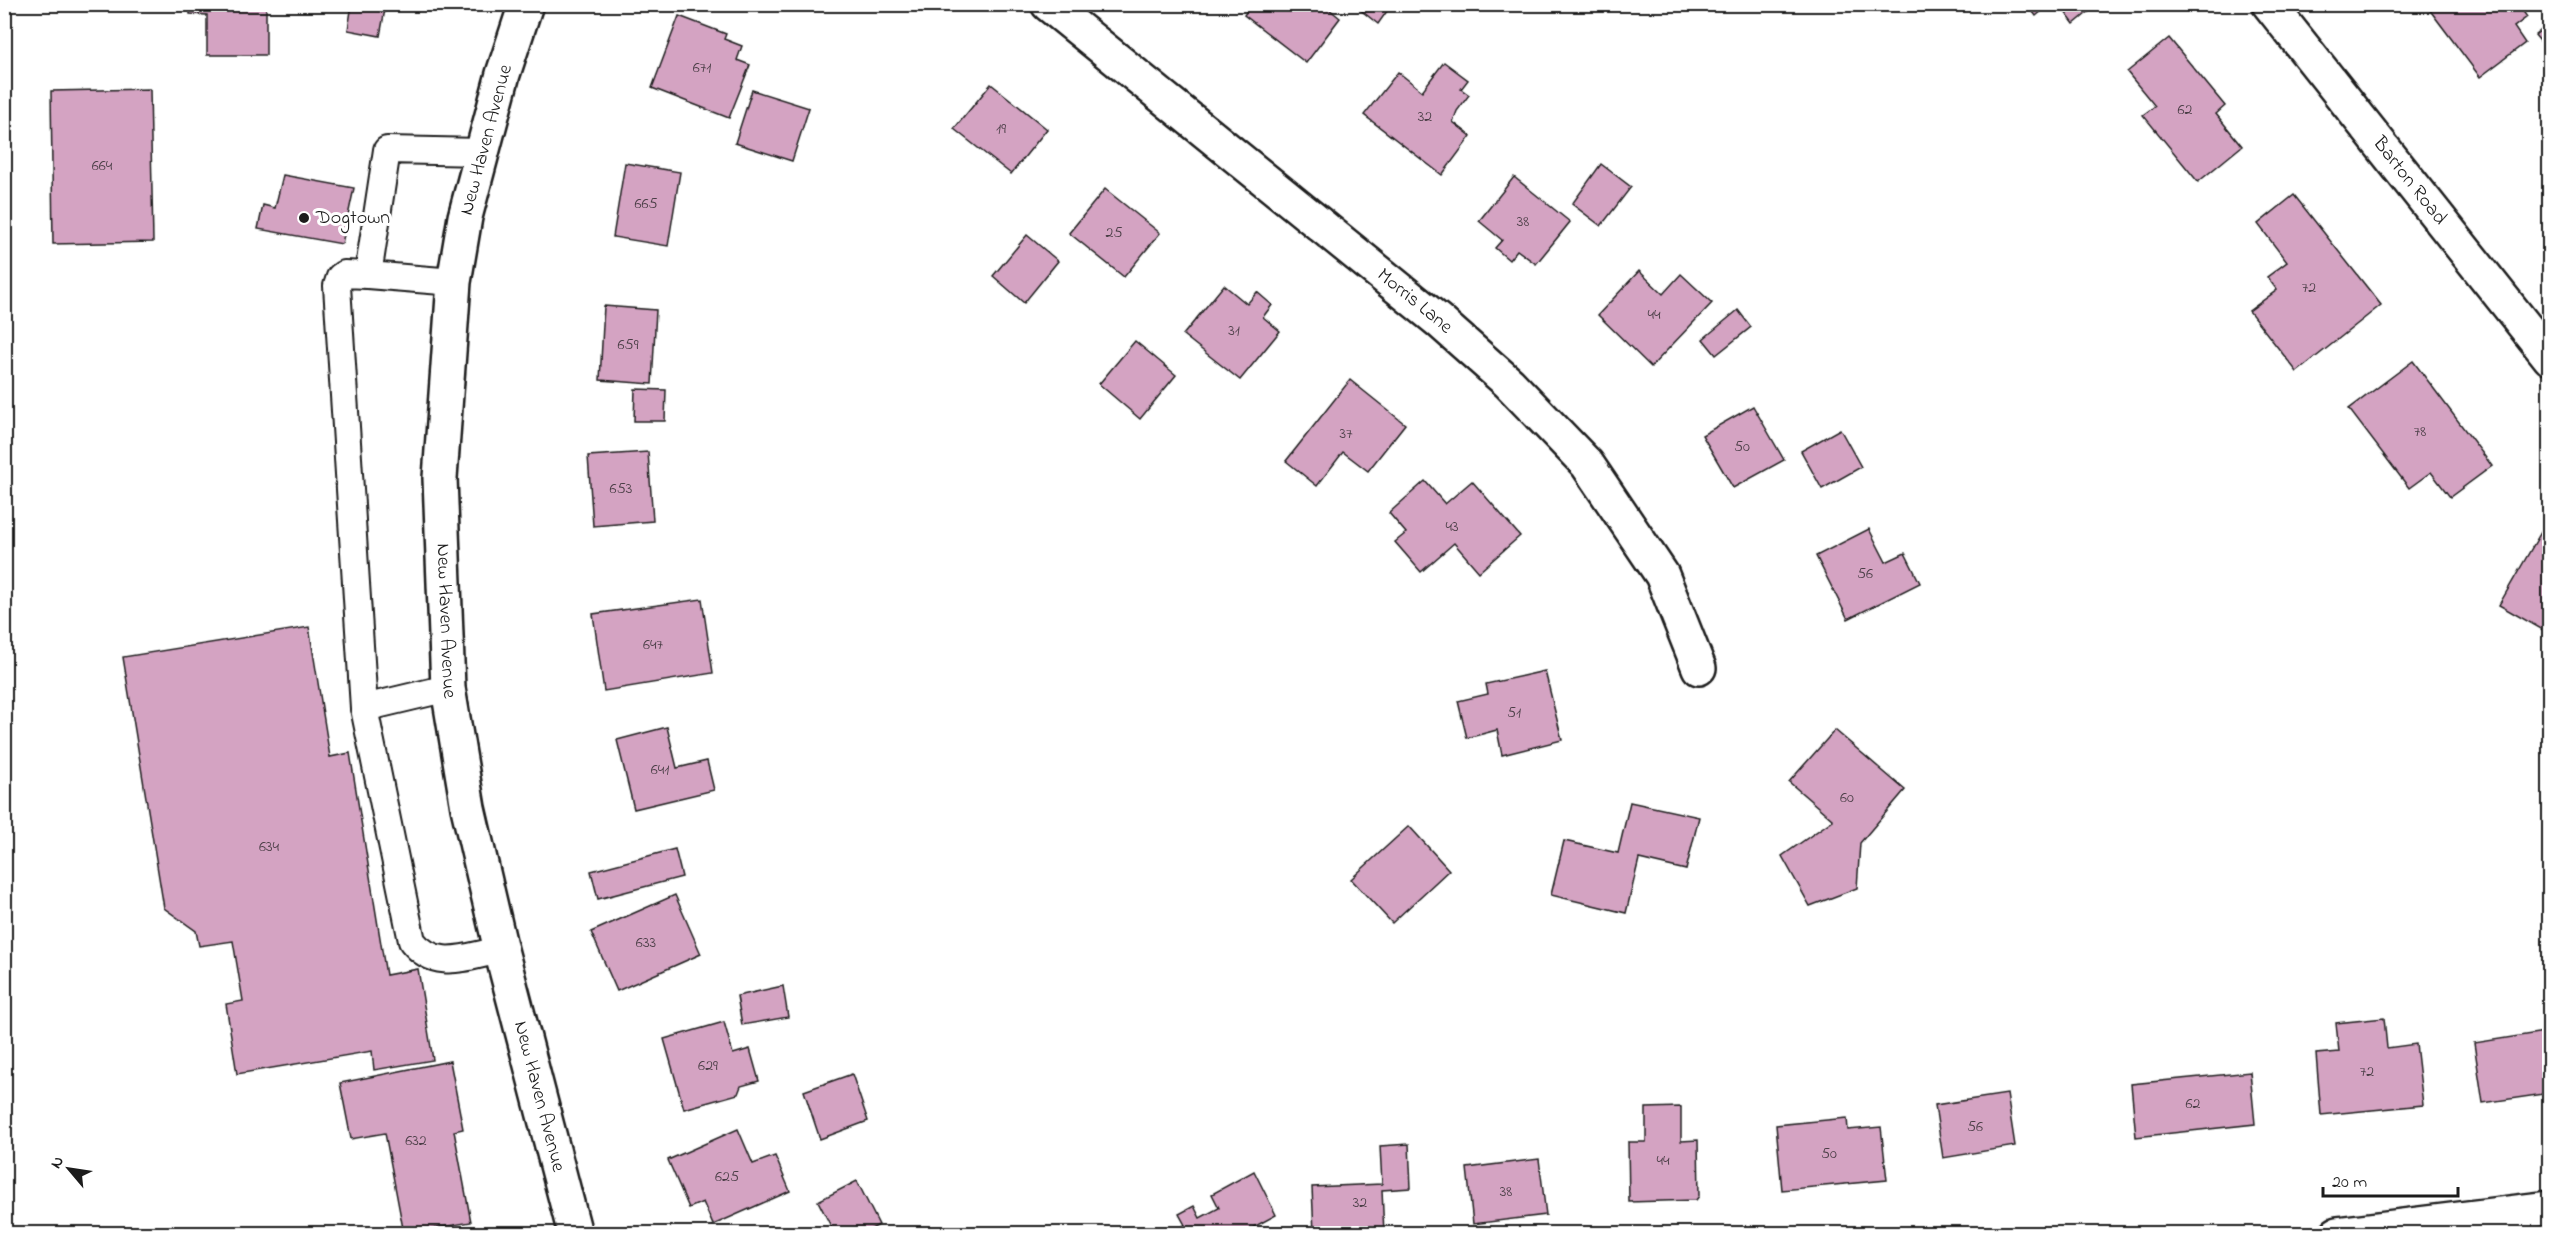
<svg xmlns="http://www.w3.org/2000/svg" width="2554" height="1238" viewBox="0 0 2554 1238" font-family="'Indie Flower',sans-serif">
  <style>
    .building { fill: #d4a3c2; stroke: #1c1c1c; stroke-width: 1.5 }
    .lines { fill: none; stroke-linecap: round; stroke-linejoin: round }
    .service-casing { stroke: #1c1c1c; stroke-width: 30 }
    .minor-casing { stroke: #1c1c1c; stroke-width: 38 }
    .secondary-casing { stroke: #1c1c1c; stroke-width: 38 }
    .service { stroke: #fff; stroke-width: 26 }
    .minor { stroke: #fff; stroke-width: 33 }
    .secondary { stroke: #fff; stroke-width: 33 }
    .poi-dot { fill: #1c1c1c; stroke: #fff; stroke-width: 2 }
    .labels { text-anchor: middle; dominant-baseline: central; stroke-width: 6; stroke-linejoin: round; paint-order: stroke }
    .number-label { font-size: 16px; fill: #4a3e46 }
    .street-label { font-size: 20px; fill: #1c1c1c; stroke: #fff }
    .poi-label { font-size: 20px; fill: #1c1c1c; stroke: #fff; text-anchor: start }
  </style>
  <rect width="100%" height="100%" fill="#fff"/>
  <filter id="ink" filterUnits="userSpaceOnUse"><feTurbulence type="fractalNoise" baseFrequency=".0167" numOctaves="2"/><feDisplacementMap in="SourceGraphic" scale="12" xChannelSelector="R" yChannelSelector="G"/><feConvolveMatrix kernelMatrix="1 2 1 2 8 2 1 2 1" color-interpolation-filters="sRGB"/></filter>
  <g filter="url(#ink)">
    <g class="building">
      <polygon points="190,4 266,4 266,55 207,55 207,15 190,14"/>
      <polygon points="352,4 386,4 380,36 348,30"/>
      <polygon points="1252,4 1323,4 1340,18 1306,63 1244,15"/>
      <polygon points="1353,4 1392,4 1378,24"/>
      <polygon points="2027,4 2050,4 2036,16"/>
      <polygon points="2059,4 2098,4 2074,24"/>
      <polygon points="2435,4 2518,4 2527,17 2514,27 2525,43 2480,77 2429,9"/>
      <polygon points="679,16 726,34 724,39 742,46 737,60 750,65 729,118 652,88"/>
      <polygon points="2550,23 2550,53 2535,35"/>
      <polygon points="2169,38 2225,106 2216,114 2242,146 2198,182 2143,115 2155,106 2127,72"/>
      <polygon points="1444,62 1468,80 1461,89 1469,95 1457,111 1453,122 1471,136 1442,175 1364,115 1398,72 1422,91"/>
      <polygon points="991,84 1047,129 1011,174 954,129"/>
      <polygon points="150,89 153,242 53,244 51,91"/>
      <polygon points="752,90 809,108 792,161 735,143"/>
      <polygon points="625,163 680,172 668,246 613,237"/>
      <polygon points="1601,164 1631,187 1601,226 1572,204"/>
      <polygon points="283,175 354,188 342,244 258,229 263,205 275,208"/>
      <polygon points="1514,177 1570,222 1536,264 1517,250 1509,260 1495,248 1502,240 1479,221"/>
      <polygon points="1105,189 1160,233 1124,277 1069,233"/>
      <polygon points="2294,195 2381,305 2297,372 2249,311 2277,290 2267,277 2287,262 2258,224"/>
      <polygon points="1027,235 1058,261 1024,303 993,276"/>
      <polygon points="1639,271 1663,294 1681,274 1712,303 1651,367 1598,315"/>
      <polygon points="1224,285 1247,304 1257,292 1272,305 1263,317 1280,331 1240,380 1183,335"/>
      <polygon points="604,306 656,310 652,384 600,380"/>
      <polygon points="1738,310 1751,327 1716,355 1703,339"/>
      <polygon points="1135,341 1176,375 1140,419 1099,384"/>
      <polygon points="2413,361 2492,466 2450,497 2431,472 2409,488 2349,409"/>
      <polygon points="1350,380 1405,424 1368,471 1343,452 1317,486 1286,461"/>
      <polygon points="635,389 666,390 665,421 634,421"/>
      <polygon points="1753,406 1784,460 1733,488 1702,435"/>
      <polygon points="1840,429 1861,467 1822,489 1801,451"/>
      <polygon points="648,452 653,521 593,526 588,456"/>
      <polygon points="1425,481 1445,504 1472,481 1520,536 1479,572 1454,543 1421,572 1395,542 1406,533 1389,513"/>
      <polygon points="2548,520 2550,521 2550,634 2499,605"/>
      <polygon points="1869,529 1886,562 1905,553 1920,583 1848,619 1816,556"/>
      <polygon points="702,599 713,673 604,691 593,614"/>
      <polygon points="309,627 330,757 350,753 386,975 418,969 433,1060 374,1070 372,1051 237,1074 226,1004 243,1001 233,941 199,946 196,931 164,908 123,657"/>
      <polygon points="1545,671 1562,740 1502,755 1497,730 1467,738 1458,701 1488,694 1486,684"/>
      <polygon points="667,727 677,768 707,761 714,790 634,809 617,740"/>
      <polygon points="1835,730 1905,790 1860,843 1857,888 1810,906 1782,856 1833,820 1789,782"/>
      <polygon points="1630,802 1699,817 1686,870 1639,859 1626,913 1551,895 1564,841 1618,853"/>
      <polygon points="1409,826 1449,870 1392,923 1351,879"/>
      <polygon points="675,849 682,877 598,899 591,871"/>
      <polygon points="675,895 701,954 617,991 591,932"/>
      <polygon points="783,986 788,1017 742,1025 737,996"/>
      <polygon points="2384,1018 2387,1048 2416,1044 2423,1105 2321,1115 2316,1054 2339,1052 2336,1023"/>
      <polygon points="724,1022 733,1054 750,1049 759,1081 741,1086 738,1094 684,1109 664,1039"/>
      <polygon points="2550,1031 2550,1093 2483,1103 2474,1043"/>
      <polygon points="450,1061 463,1129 454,1131 471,1222 404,1234 385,1133 351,1139 340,1083"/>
      <polygon points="2250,1072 2255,1124 2136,1137 2131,1084"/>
      <polygon points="852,1074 868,1121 820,1139 804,1091"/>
      <polygon points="2007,1094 2015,1146 1943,1158 1935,1105"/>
      <polygon points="1681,1107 1681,1141 1698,1140 1699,1196 1696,1200 1629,1202 1628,1142 1646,1142 1646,1108"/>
      <polygon points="1847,1118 1848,1130 1881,1127 1887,1180 1782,1190 1776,1125"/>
      <polygon points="738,1129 753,1164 775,1156 790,1191 713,1225 703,1202 689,1208 668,1160"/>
      <polygon points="1409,1144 1411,1188 1382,1190 1384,1234 1314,1234 1312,1187 1382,1184 1380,1146"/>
      <polygon points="1539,1159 1546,1215 1473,1224 1467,1168"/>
      <polygon points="1254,1171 1276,1215 1241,1234 1170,1234 1185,1225 1179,1214 1194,1206 1200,1218 1219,1208 1212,1194"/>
      <polygon points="857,1181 879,1225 862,1234 835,1234 818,1201"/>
    </g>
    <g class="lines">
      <defs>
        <g id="service">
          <path d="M368 275 344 274 340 277 337 286 364 708 412 941C436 972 467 956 501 950"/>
          <polyline points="454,282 368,275 387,150 482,152"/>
          <polyline points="364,708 448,688"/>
        </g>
        <g id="minor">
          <path id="s1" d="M1048 4 1439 321 1509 383 1587 464 1662 575 1699 668"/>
          <path id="s2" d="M2269 4 2550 358"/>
          <polyline points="2337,1234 2550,1208"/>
        </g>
        <g id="secondary">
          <path id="s3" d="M526 4 503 74 465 217 454 282 440 478 448 688 468 808 501 950 575 1234"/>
        </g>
      </defs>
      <use href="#service" class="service-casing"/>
      <use href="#minor" class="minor-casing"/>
      <use href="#secondary" class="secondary-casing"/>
      <use href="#service" class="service"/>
      <use href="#minor" class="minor"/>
      <use href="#secondary" class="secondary"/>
    </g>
  </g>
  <circle class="poi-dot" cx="304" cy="218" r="6"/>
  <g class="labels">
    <g class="number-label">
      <text x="702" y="68">671</text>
      <text x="2185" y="110">62</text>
      <text x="1425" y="117">32</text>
      <text x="1001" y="129">19</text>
      <text x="102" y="166">664</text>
      <text x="646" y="204">665</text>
      <text x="1523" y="222">38</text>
      <text x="1114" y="233">25</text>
      <text x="2309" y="288">72</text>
      <text x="1654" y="315">44</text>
      <text x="1234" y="331">31</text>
      <text x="628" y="345">659</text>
      <text x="2420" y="432">78</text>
      <text x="1346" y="434">37</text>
      <text x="1742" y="447">50</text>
      <text x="621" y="489">653</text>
      <text x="1452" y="527">43</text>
      <text x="1865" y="574">56</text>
      <text x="653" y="645">647</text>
      <text x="1514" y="713">51</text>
      <text x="660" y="770">641</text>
      <text x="1847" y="798">60</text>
      <text x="269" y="847">634</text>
      <text x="646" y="943">633</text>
      <text x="708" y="1066">629</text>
      <text x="2367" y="1072">72</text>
      <text x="2193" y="1104">62</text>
      <text x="1975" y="1127">56</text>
      <text x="416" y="1141">632</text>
      <text x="1829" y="1154">50</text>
      <text x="1663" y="1161">44</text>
      <text x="727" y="1177">625</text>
      <text x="1506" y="1192">38</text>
      <text x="1360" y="1203">32</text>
    </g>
    <g class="street-label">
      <text transform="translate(487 140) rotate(-75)">New Haven Avenue</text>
      <text stroke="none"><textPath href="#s2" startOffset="226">Barton Road</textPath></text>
      <text stroke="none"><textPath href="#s1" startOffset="472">Morris Lane</textPath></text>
      <text stroke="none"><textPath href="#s3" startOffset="627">New Haven Avenue</textPath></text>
      <text stroke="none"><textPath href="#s3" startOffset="1113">New Haven Avenue</textPath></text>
    </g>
    <g class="poi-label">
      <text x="316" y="218">Dogtown</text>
    </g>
  </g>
  <rect width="2554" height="1238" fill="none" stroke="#fff" stroke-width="24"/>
  <rect x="12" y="12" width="2530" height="1214" fill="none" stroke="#1c1c1c" stroke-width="2" filter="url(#ink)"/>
  <g transform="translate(69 1169) rotate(299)" stroke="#ffffff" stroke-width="4.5" paint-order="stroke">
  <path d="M0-4.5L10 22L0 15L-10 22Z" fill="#1c1c1c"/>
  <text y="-9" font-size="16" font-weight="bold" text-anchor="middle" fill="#1c1c1c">N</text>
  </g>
  <path d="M2323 1187v9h135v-9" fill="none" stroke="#1c1c1c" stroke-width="3"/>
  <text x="2332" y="1187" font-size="18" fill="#1c1c1c" stroke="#ffffff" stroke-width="4.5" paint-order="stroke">20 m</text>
</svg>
